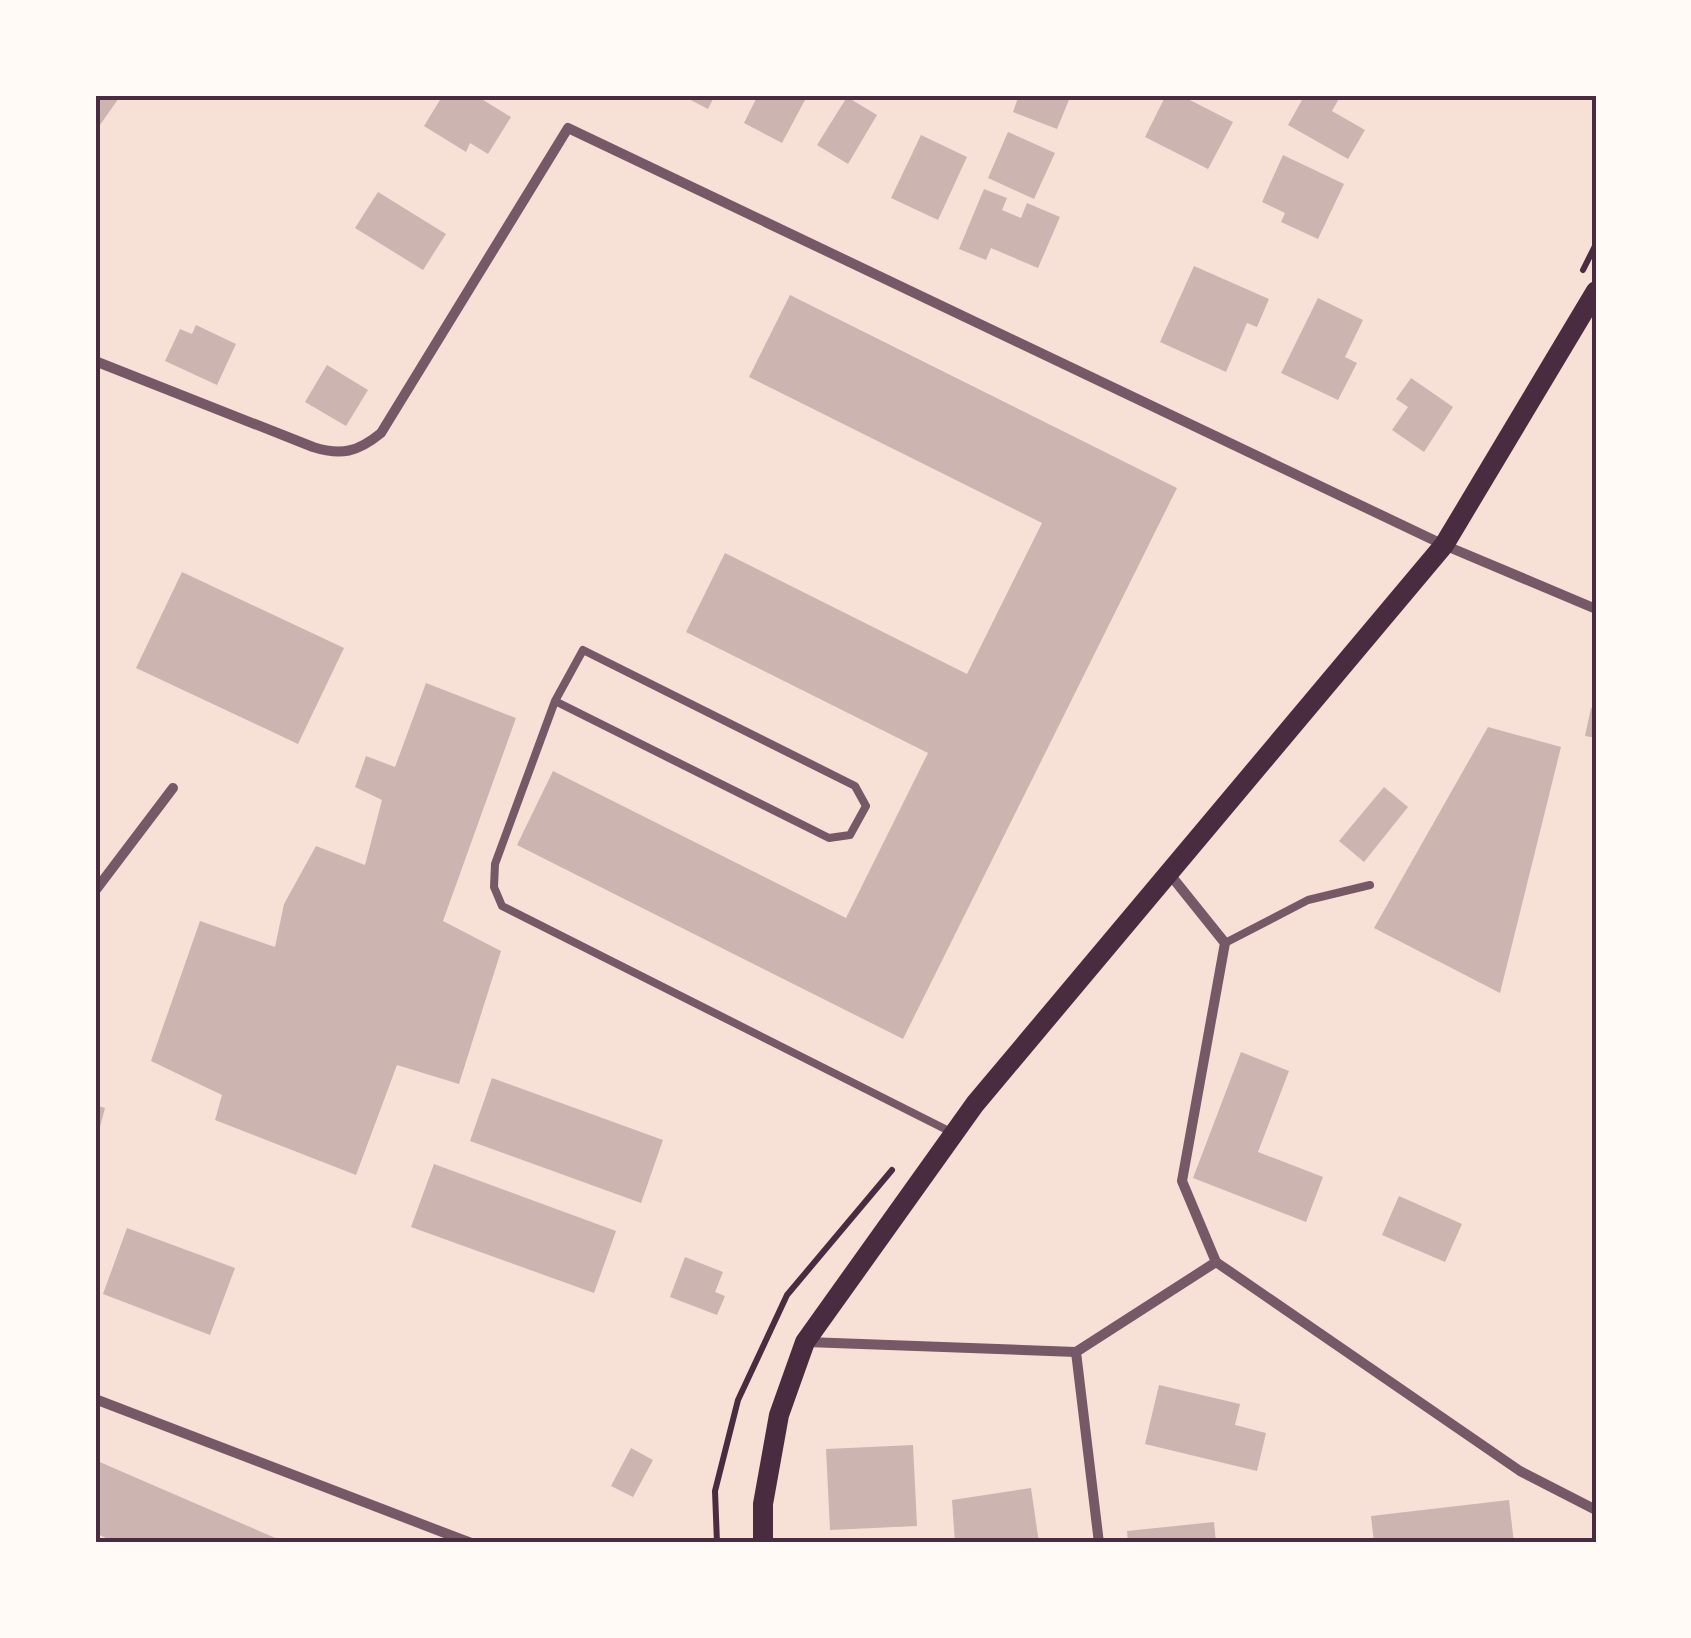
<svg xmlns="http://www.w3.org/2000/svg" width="1691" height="1638" viewBox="0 0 1691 1638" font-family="'DM Sans',sans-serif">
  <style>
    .building { fill: #ccb4b1 }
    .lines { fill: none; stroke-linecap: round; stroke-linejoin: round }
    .path { stroke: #4a2c40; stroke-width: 6 }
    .service { stroke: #755966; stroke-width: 8 }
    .minor { stroke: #755966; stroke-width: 10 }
    .secondary { stroke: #4a2c40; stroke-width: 20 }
    .neatline { fill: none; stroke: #4a2c40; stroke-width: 4 }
  </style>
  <rect width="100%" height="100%" fill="#f7e1d7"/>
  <g class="building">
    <polygon points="95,95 121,95 95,132"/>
    <polygon points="443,95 475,95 511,117 488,154 470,143 466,152 424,126"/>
    <polygon points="681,95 715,95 708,109"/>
    <polygon points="758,95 797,95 805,100 782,143 744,123"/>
    <polygon points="1019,95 1071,95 1057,129 1013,112"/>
    <polygon points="1166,95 1180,95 1233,122 1208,169 1145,137"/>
    <polygon points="1294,95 1341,95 1332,111 1365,130 1348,159 1288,125 1302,100"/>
    <polygon points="847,97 877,115 848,164 817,145"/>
    <polygon points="1008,132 1055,153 1034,199 988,178"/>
    <polygon points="921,135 967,157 938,220 891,198"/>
    <polygon points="1283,155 1344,184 1318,239 1281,222 1285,213 1262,202"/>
    <polygon points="984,189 1007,198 1002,210 1021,218 1027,203 1060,217 1038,268 991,248 986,260 959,249"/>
    <polygon points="378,192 446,234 423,270 355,228"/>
    <polygon points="1194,266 1269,299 1257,327 1247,323 1226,372 1160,342"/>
    <polygon points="790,295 1177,488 903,1039 517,845 553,771 846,918 928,753 686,632 725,553 967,674 1042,523 749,377"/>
    <polygon points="1318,298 1363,320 1345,357 1357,363 1338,400 1281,373"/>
    <polygon points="196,325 236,344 217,385 165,361 180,329 192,334"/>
    <polygon points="327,365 368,390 346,426 305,402"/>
    <polygon points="1411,378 1453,407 1424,452 1392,430 1408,407 1396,399"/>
    <polygon points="182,572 344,648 298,744 136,668"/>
    <polygon points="426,683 516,718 443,921 501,951 459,1084 397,1065 356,1175 215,1120 222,1095 151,1061 200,921 275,947 284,904 316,846 365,865 382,800 355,787 366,756 395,767"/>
    <polygon points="1591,708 1596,709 1596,738 1585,736"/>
    <polygon points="1488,727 1561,747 1500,993 1374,928"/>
    <polygon points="1384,787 1408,807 1364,862 1339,841"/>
    <polygon points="1241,1052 1289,1071 1258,1152 1323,1177 1306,1222 1193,1178"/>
    <polygon points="492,1078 663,1140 641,1203 470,1141"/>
    <polygon points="95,1105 105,1108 96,1142 95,1142"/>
    <polygon points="434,1164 616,1231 594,1293 411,1227"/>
    <polygon points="1399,1196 1462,1224 1445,1262 1382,1235"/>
    <polygon points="127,1228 235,1268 210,1335 103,1294"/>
    <polygon points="685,1257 723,1272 715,1292 725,1296 717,1315 670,1297"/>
    <polygon points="1159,1385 1240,1404 1235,1425 1266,1433 1257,1471 1145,1444"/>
    <polygon points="913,1445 917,1526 830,1530 826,1449"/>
    <polygon points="631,1448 653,1460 633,1497 611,1486"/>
    <polygon points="95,1460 287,1543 117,1543 95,1533"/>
    <polygon points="1031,1488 1039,1543 955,1543 952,1500"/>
    <polygon points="1509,1500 1514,1543 1374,1543 1371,1516"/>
    <polygon points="1214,1522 1216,1543 1128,1543 1127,1531"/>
  </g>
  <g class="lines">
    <g class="path">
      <polyline points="1583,270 1596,244"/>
      <polyline points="717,1543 715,1491 738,1400 787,1295 892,1170"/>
    </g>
    <g class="service">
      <polyline points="555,701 583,650 855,786 866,806 850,835 829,838 555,701 495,864 494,887 502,906 953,1133"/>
      <polyline points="1225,943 1308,900 1370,885"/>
    </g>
    <g class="minor">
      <path d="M95 361 313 447C341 456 358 452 381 433L568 128 1444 545 1596 609"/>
      <polyline points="1168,872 1225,943 1182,1181 1216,1262 1520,1471 1596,1510"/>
      <polyline points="95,891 173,788"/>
      <polyline points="807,1342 1076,1352"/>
      <polyline points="95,1399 471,1543"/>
      <polyline points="1099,1543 1076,1352 1216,1262"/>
    </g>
    <polyline class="secondary" points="763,1543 763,1504 779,1415 805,1342 975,1104 1444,545 1596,291"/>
  </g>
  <rect width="1691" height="1638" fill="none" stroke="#fffaf5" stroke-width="195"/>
  <rect x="98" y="98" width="1496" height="1442" class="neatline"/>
</svg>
